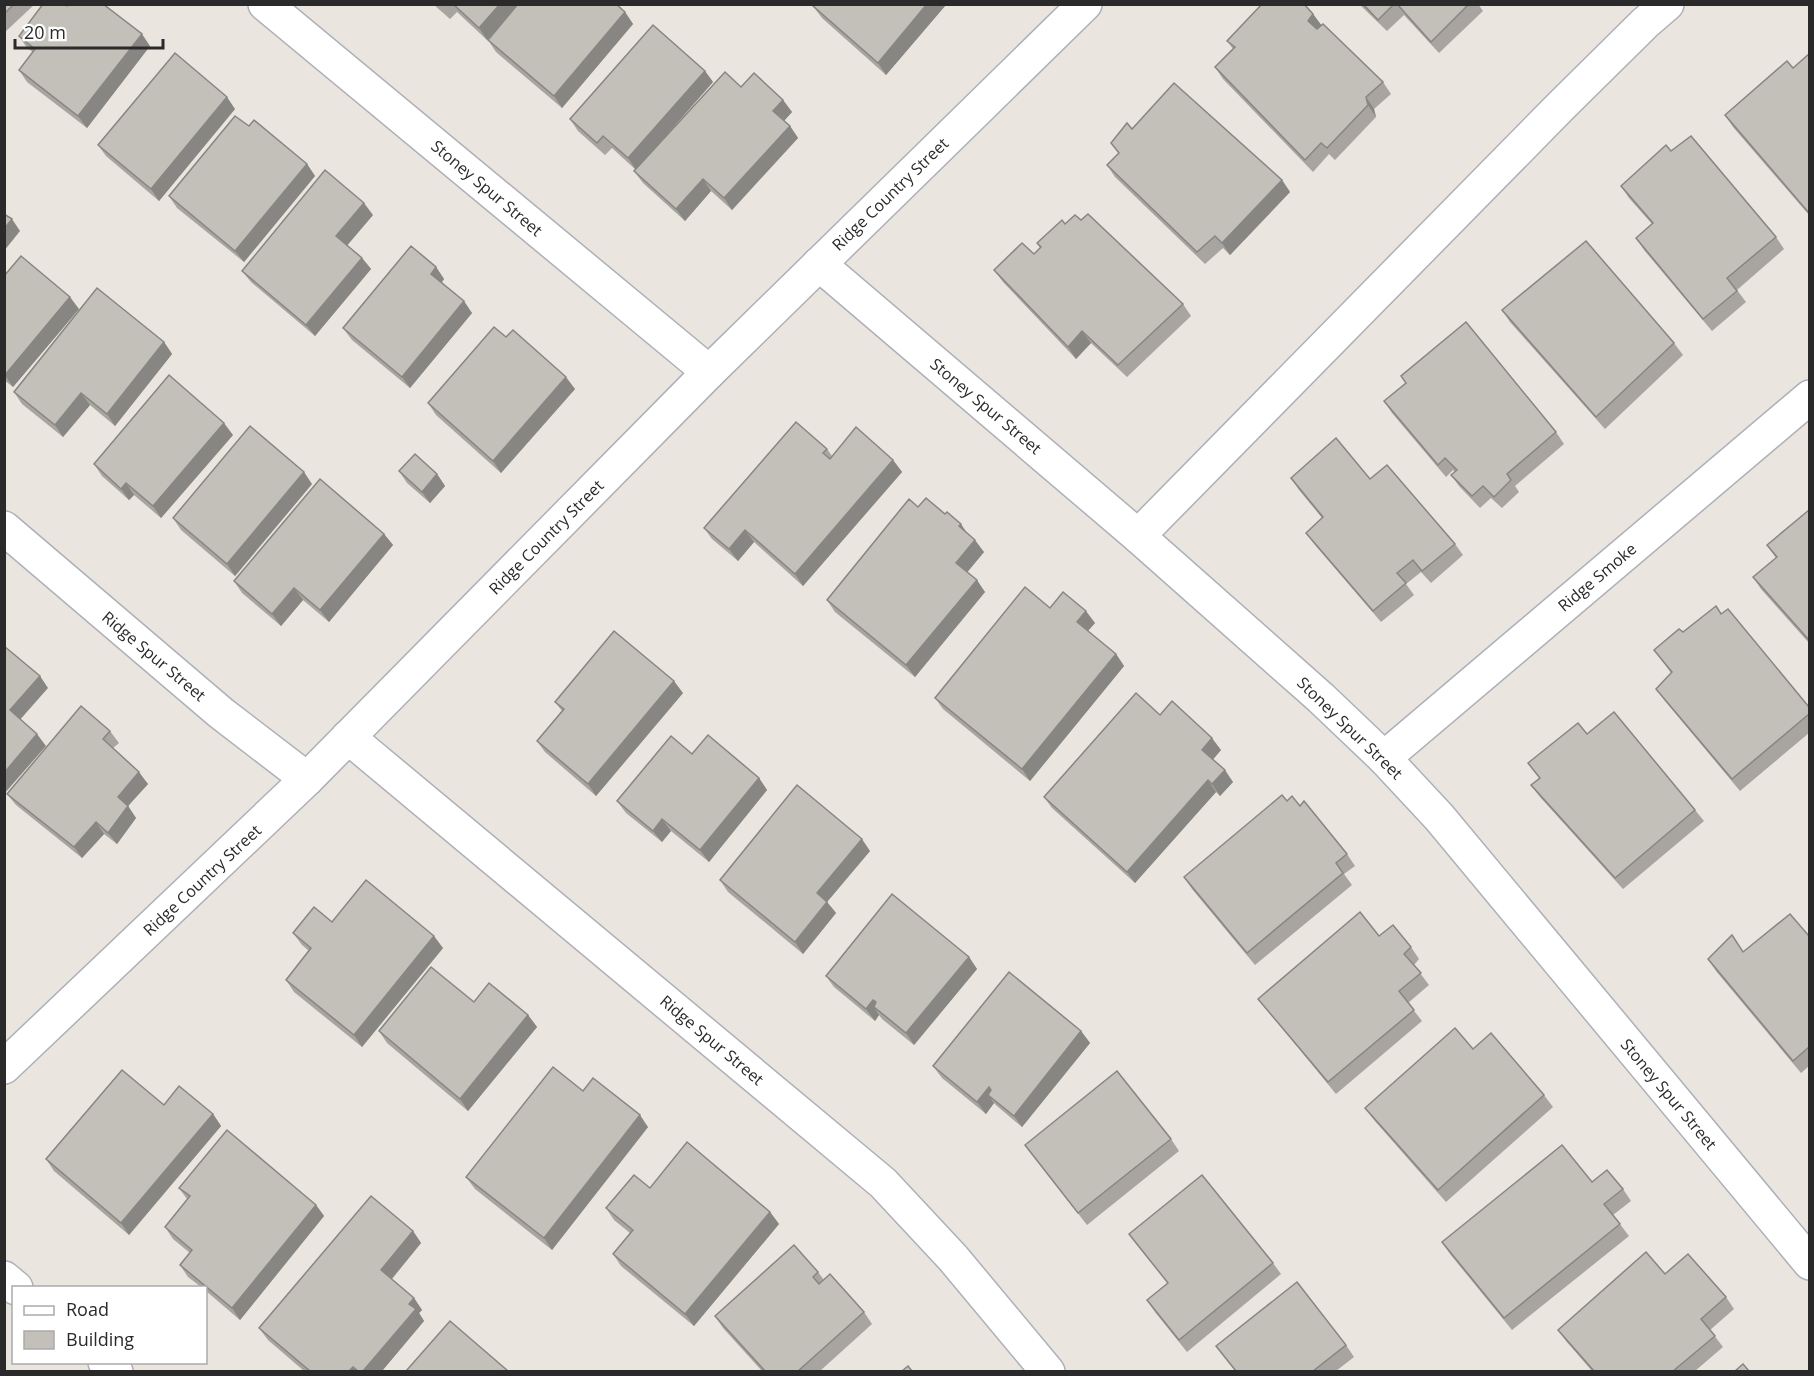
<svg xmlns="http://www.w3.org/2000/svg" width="1814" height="1376" viewBox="0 0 1814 1376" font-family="'Open Sans',sans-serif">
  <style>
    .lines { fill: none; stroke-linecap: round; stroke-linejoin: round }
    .minor-casing { stroke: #aeb0b9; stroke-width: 36 }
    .minor { stroke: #fff; stroke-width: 33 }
    .wall { fill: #a8a49f }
    .shaded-wall { fill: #888682 }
    .building { fill: #c3bfb9; stroke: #888682; stroke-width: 1.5 }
    .labels { text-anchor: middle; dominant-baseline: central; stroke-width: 6; stroke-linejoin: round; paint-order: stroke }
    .street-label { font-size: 16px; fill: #2a2a2a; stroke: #fff }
  </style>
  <rect width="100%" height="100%" fill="#eae5de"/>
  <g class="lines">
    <defs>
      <g id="minor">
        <polyline points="265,4 709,372"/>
        <polyline points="819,264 1138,536 1321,698 1384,758 1439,817 1810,1263"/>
        <polyline points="4,528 221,713 307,779"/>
        <polyline points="1138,536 1560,107 1645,23 1667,4"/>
        <polyline points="348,737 883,1183 953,1258 1048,1372"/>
        <polyline points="1384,758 1810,397"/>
        <polyline points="4,1067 307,779 709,372 1085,4"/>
        <polyline points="4,1278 16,1288"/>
        <polyline points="105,1362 116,1372"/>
      </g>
    </defs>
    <use href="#minor" class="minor-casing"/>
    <use href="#minor" class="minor"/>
  </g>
  <g class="wall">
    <polygon points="4,4 35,4 4,33"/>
    <polygon points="433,4 616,4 625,12 633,24 562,108 496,52 488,40 507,18 487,40 457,12 450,19"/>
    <polygon points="1359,4 1478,4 1483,11 1439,53 1404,15 1387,31"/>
    <polygon points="67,6 150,46 87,128 27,82 19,70 33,52 27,48 19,36"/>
    <polygon points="813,6 945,6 886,75 822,18"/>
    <polygon points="1313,14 1321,25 1383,82 1391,94 1374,109 1376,117 1335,160 1329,154 1313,172 1223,79 1215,67 1233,49 1227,41"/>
    <polygon points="1809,54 1809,215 1733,127 1725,115 1793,68"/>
    <polygon points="705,71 713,82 653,150 741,87 783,100 792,112 784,121 790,126 798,138 732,210 711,191 685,221 643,183 634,171 636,170 612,148 605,155 578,131 570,119"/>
    <polygon points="235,109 159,201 106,156 98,145"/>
    <polygon points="249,126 307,164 315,176 244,262 177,208 169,196"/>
    <polygon points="1132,129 1282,180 1290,192 1230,255 1223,248 1205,264 1115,177 1107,165 1119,154"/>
    <polygon points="1671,151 1776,237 1784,249 1737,290 1746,302 1712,331 1644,250 1636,238 1652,224 1629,198 1621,186"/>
    <polygon points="373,215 347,245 362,258 371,269 315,336 251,282 242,271"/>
    <polygon points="1065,224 1183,304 1191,316 1127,377 1091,343 1076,359 1003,282 994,270 1034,254 1040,248 1037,243"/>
    <polygon points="436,267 444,279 442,282 472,313 410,388 352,340 343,328"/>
    <polygon points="4,276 79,309 13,387 4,380"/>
    <polygon points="1502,310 1674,343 1683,355 1605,429 1510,322"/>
    <polygon points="506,337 575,389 501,473 436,415 428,403"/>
    <polygon points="164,342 172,354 115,426 90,405 63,437 22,404 14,392"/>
    <polygon points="1384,401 1556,432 1564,444 1515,486 1519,492 1502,508 1491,498 1480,508 1459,486 1451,475 1455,472 1453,470 1446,477 1392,413"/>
    <polygon points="233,435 161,518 134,495 129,500 102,476 94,464"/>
    <polygon points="827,449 832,456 893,460 902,472 803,586 754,542 738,561 712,539 704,528"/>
    <polygon points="399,471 437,474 445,486 430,503 407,483"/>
    <polygon points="1291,478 1370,479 1455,544 1463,555 1431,583 1421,572 1406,584 1414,595 1381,622 1315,545 1306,533 1322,518 1299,490"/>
    <polygon points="312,484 235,576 181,530 173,518"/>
    <polygon points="918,507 984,552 967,572 985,592 915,677 835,612 827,600"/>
    <polygon points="1809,510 1809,643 1761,589 1753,577 1776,558 1767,545"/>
    <polygon points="384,534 393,545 329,622 303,600 281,626 242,593 234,581"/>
    <polygon points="1050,608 1095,623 1088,631 1116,654 1124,666 1030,781 943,709 935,698"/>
    <polygon points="1721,614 1809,707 1809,733 1740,791 1665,701 1656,689 1671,673 1654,650 1683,632"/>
    <polygon points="683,693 596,796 545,752 537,741 562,711 555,702"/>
    <polygon points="1160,715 1221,750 1213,759 1233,782 1220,796 1216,792 1135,883 1052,808 1044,797"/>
    <polygon points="110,731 119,743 113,748 148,784 128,806 136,818 117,844 104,834 82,858 16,805 7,794"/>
    <polygon points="1587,734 1695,810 1704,821 1623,889 1540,797 1531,785 1539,778 1528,763"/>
    <polygon points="692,754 759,778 767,790 709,862 671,831 662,842 626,813 617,801"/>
    <polygon points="1287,801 1300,806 1347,854 1355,866 1344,874 1352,885 1255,965 1192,889 1184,877"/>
    <polygon points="870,851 827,902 836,913 803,954 728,892 720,880"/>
    <polygon points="332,922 443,948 362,1047 294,992 286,980 309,951 302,945 293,933"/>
    <polygon points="1379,936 1411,947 1419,959 1414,965 1429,985 1408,1003 1422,1021 1336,1094 1267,1010 1258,999"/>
    <polygon points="1809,936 1809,1066 1801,1073 1716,971 1708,959 1744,952"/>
    <polygon points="969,957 977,969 914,1045 882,1019 879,1015 875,1021 834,987 826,976"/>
    <polygon points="528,1015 537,1027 468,1111 387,1043 379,1031"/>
    <polygon points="1081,1031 1090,1043 1022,1127 997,1106 994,1103 986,1114 942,1078 933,1066"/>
    <polygon points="1473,1049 1544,1095 1553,1107 1446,1202 1374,1120 1365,1108"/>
    <polygon points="583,1091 648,1127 552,1250 475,1189 466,1177"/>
    <polygon points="164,1105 213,1114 221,1126 129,1235 54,1171 46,1159"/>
    <polygon points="1171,1139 1179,1151 1087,1225 1025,1145"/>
    <polygon points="1592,1182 1623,1189 1631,1201 1613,1215 1629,1236 1512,1330 1450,1254 1442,1242"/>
    <polygon points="179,1188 316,1205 324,1216 240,1320 206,1291 206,1287 201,1287 188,1277 180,1265 190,1253 173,1239 165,1227 187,1199"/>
    <polygon points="650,1188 770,1212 779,1224 694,1326 621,1266 613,1254 630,1233 614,1220 606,1208"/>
    <polygon points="413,1231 421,1243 392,1279 414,1298 422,1310 419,1313 424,1321 382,1371 304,1371 268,1340 259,1328"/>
    <polygon points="1129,1234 1273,1263 1281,1274 1187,1352 1155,1312 1147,1300 1168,1283 1137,1245"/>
    <polygon points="818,1272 824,1280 864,1312 872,1324 820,1371 762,1371 723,1328 715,1316"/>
    <polygon points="1665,1274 1726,1297 1734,1309 1710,1330 1723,1347 1695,1371 1592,1371 1566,1341 1558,1330"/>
    <polygon points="1346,1345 1354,1357 1336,1371 1235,1371 1216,1346"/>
  </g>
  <g class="shaded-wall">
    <polygon points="500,4 519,4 487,40 479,28"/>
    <polygon points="927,4 944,4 945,6 886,75 878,63"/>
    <polygon points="625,12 633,24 562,108 554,96"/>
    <polygon points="1313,14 1322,26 1317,33 1308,21"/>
    <polygon points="142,34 150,46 87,128 78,116"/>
    <polygon points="705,71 713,82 636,170 628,158"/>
    <polygon points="227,97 235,109 159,201 151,189"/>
    <polygon points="1366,97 1374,109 1376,117 1368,105"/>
    <polygon points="783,100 792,112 782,123 773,111"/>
    <polygon points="790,126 798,138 732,210 724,198"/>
    <polygon points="307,164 315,176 244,262 235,251"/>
    <polygon points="703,179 711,191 685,221 676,209"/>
    <polygon points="1282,180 1290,192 1230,255 1222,243"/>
    <polygon points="364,203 373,215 345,248 336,236"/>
    <polygon points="12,219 20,231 4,251 4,229"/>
    <polygon points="362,258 371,269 315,336 306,325"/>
    <polygon points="436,267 444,279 439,286 431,274"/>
    <polygon points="70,297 79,309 13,387 5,375"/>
    <polygon points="464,301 472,313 410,388 402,377"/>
    <polygon points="1082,331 1091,343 1076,359 1068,347"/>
    <polygon points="164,342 172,354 115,426 107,414"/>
    <polygon points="566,377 575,389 501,473 493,461"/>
    <polygon points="81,393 90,405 63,437 55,425"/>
    <polygon points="224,423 233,435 161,518 153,506"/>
    <polygon points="893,460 902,472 803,586 795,574"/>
    <polygon points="304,472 312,484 235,576 227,564"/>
    <polygon points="437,474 445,486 430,503 422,492"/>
    <polygon points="126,483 134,495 129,500 121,489"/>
    <polygon points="961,524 969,536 959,526"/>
    <polygon points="745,530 754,542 738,561 729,549"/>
    <polygon points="384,534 393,545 329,622 320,610"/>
    <polygon points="975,540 984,552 965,575 956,563"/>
    <polygon points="977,580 985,592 915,677 906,665"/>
    <polygon points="294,588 303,600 281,626 272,614"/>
    <polygon points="1086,611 1095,623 1085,634 1077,622"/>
    <polygon points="1116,654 1124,666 1030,781 1022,769"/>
    <polygon points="40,676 48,688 18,722 10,710"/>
    <polygon points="674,681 683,693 596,796 588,784"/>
    <polygon points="37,734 46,746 4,794 4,773"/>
    <polygon points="1212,738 1221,750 1211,762 1202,750"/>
    <polygon points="1225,770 1233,782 1220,796 1212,784"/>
    <polygon points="139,772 148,784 128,806 136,818 117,844 108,833 118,797"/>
    <polygon points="759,778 767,790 709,862 700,850"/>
    <polygon points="1208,780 1216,792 1135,883 1127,872"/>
    <polygon points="662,819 671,831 662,842 653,831"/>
    <polygon points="96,822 104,834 82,858 74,847"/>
    <polygon points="862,839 870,851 827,902 836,913 803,954 795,942 817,893"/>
    <polygon points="434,936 443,948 362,1047 354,1035"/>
    <polygon points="969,957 977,969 914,1045 906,1033"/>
    <polygon points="873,1000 882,1012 874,1007 879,1015 875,1021 866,1009"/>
    <polygon points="528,1015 537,1027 468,1111 460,1099"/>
    <polygon points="1081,1031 1090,1043 1022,1127 1014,1116"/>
    <polygon points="989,1087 997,1099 988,1095 994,1103 986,1114 977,1102"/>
    <polygon points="213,1114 221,1126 129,1235 121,1223"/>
    <polygon points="640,1115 648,1127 552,1250 544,1238"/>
    <polygon points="316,1205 324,1216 240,1320 232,1308"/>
    <polygon points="770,1212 779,1224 694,1326 685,1314"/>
    <polygon points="413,1231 421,1243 389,1282 381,1270"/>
    <polygon points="414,1298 422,1310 419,1313 424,1321 382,1371 363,1371 409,1304"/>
    <polygon points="353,1367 356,1371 349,1371"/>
  </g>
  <g class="building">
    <polygon points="4,4 14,4 4,14"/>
    <polygon points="43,4 65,4 67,6 69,4 103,4 142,34 78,116 19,70 35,49 19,36"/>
    <polygon points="453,4 500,4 479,28"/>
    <polygon points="518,4 616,4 625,12 554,96 488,40"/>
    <polygon points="815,4 927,4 878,63 813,6"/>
    <polygon points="1262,4 1304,4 1313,14 1308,21 1317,29 1323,24 1383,82 1366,97 1368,105 1327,148 1321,143 1305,160 1215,67 1235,47 1227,41"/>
    <polygon points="1363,4 1394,4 1378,20"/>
    <polygon points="1397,4 1469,4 1431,42"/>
    <polygon points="653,25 705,71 628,158 603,136 597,143 570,119"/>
    <polygon points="175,53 227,97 151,189 98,145"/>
    <polygon points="1809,54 1809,213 1725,115 1787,61 1793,68"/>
    <polygon points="725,72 741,87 754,73 783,100 773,111 790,126 724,198 703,179 676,209 634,171"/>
    <polygon points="1174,83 1282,180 1222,243 1215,236 1197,252 1107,165 1119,153 1111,143 1127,123 1132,129"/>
    <polygon points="235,116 249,126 254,120 307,164 235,251 169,196"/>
    <polygon points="1691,136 1776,237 1727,278 1737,291 1703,319 1636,238 1653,223 1621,186 1666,145 1671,151"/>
    <polygon points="325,170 364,203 336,236 362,258 306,325 242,271"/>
    <polygon points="4,214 12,219 4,229"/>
    <polygon points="1088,214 1183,304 1118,365 1082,331 1068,347 994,270 1022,243 1034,254 1041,247 1037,243 1062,220 1065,224 1075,215 1081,220"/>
    <polygon points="1586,241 1674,343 1596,417 1502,310"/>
    <polygon points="411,246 436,267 431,274 464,301 402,377 343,328"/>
    <polygon points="21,256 70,297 5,375 4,276"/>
    <polygon points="97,288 164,342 107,414 81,393 55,425 14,392"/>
    <polygon points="1466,322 1556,432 1507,474 1511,480 1494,497 1483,486 1472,496 1451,475 1457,470 1445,458 1438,465 1384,401 1406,383 1401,376"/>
    <polygon points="494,327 506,337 513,330 566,377 493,461 428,403"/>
    <polygon points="169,375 224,423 153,506 126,483 121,489 94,464"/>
    <polygon points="796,422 827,449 823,453 830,459 856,427 893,460 795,574 745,530 729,549 704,528"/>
    <polygon points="250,426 304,472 227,564 173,518"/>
    <polygon points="1336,438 1370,479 1387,465 1455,544 1422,571 1413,560 1397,573 1406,583 1373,611 1306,533 1323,517 1291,478"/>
    <polygon points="415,454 437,474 422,492 399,471"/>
    <polygon points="320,479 384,534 320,610 294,588 272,614 234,581"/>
    <polygon points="926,498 945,514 947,512 961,524 959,526 975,540 956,563 977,580 906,665 827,600 909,499 918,507"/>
    <polygon points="1809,510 1809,640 1753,577 1777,557 1767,545"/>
    <polygon points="1025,587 1050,608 1063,592 1086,611 1077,622 1116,654 1022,769 935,698"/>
    <polygon points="1716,606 1721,614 1728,609 1809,707 1809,714 1732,779 1656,689 1672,672 1654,650 1679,629 1683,632"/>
    <polygon points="614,631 674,681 588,784 537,741 564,709 555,702"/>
    <polygon points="4,646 40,676 10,710 37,734 4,773"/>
    <polygon points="1136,693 1160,715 1172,701 1212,738 1202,750 1225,770 1212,784 1208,780 1127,872 1044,797"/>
    <polygon points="81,706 110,731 103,739 139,772 118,797 128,806 108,833 96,822 74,847 7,794"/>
    <polygon points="1614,712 1695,810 1615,878 1531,785 1540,778 1528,763 1578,723 1587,734"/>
    <polygon points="708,735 759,778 700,850 662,819 653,831 617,801 671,736 692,754"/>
    <polygon points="797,785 862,839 817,893 827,902 795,942 720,880"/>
    <polygon points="1282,795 1287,801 1292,796 1300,806 1304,801 1347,854 1336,863 1343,873 1247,953 1184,877"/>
    <polygon points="366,880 434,936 354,1035 286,980 311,948 293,933 314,907 332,922"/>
    <polygon points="892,894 969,957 906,1033 874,1007 876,1002 873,1000 866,1009 826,976"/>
    <polygon points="1360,912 1379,936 1393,925 1411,947 1404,954 1421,973 1399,991 1414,1010 1328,1082 1258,999"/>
    <polygon points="1790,914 1809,936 1809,1047 1793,1061 1708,959 1732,935 1743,952"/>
    <polygon points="431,967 474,1002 489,983 528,1015 460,1099 379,1031"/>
    <polygon points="1009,972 1081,1031 1014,1116 988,1095 991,1090 989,1087 977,1102 933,1066"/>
    <polygon points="1455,1028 1473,1049 1491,1033 1544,1095 1438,1190 1365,1108"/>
    <polygon points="553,1067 583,1091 593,1078 640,1115 544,1238 466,1177"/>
    <polygon points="122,1070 164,1105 179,1086 213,1114 121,1223 46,1159"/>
    <polygon points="1117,1071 1171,1139 1078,1213 1025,1145"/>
    <polygon points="227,1130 316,1205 232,1308 180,1265 192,1250 165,1227 190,1196 179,1188"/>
    <polygon points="687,1142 770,1212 685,1314 613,1254 633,1230 606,1208 634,1175 650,1188"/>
    <polygon points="1562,1145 1592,1182 1607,1170 1623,1189 1604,1204 1620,1224 1504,1318 1442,1242"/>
    <polygon points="1202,1175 1273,1263 1179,1340 1147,1300 1168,1283 1129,1234"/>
    <polygon points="371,1196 413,1231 381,1270 414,1298 409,1304 416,1309 363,1371 358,1371 353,1367 349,1371 310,1371 259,1328"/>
    <polygon points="794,1245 818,1272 813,1277 819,1284 830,1274 864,1312 798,1371 765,1371 715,1316"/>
    <polygon points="1646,1252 1665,1274 1688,1254 1726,1297 1701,1319 1715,1336 1673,1371 1594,1371 1558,1330"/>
    <polygon points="1297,1282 1346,1345 1313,1371 1236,1371 1216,1346"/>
    <polygon points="450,1321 508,1371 406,1371"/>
    <polygon points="1743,1364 1749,1371 1735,1371"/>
    <polygon points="908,1366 912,1371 902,1371"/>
  </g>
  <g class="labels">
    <g class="street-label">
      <text transform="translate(487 188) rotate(40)">Stoney Spur Street</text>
      <text transform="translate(890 194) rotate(-44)">Ridge Country Street</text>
      <text transform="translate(986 406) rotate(40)">Stoney Spur Street</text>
      <text transform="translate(546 537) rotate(-45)">Ridge Country Street</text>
      <text transform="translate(1597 577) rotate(-40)">Ridge Smoke</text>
      <text transform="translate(154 656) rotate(40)">Ridge Spur Street</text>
      <text transform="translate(1350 728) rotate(44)">Stoney Spur Street</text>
      <text transform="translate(202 880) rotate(-43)">Ridge Country Street</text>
      <text transform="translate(712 1040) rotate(40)">Ridge Spur Street</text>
      <text transform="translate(1669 1094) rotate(50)">Stoney Spur Street</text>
    </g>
  </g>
  <rect width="1814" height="1376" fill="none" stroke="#2a2a2a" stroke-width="12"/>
  <rect x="12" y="1286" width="195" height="78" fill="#ffffff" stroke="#aaaaaa" stroke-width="1.5"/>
  <rect x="24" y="1306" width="30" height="9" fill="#ffffff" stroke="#aaaaaa" stroke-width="1.5"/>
  <text x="66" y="1316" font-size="18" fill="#2a2a2a">Road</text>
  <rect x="24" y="1331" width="30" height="18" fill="#c3bfb9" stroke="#aaaaaa" stroke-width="1.5"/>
  <text x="66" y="1346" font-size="18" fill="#2a2a2a">Building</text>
  <path d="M15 39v9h148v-9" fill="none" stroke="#2a2a2a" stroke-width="3"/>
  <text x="24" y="39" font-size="18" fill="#2a2a2a" stroke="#ffffff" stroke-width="4.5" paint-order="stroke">20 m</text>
</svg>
